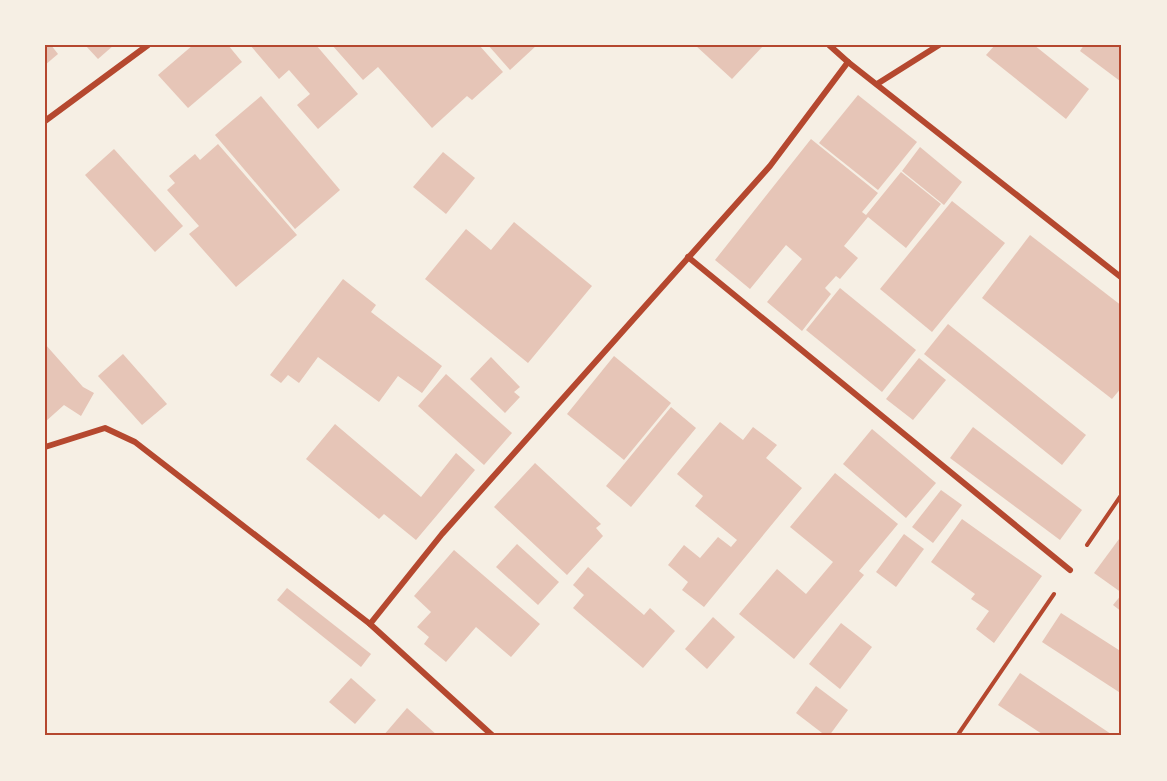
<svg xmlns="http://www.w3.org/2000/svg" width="1167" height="781" viewBox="0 0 1167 781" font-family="'Golos Text',sans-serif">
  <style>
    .building { fill: #e6c5b7 }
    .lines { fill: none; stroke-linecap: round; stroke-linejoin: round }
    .path { stroke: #b5482f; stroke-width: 4 }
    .minor { stroke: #b5482f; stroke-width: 6 }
    .neatline { fill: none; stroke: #b5482f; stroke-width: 2 }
  </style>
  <rect width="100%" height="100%" fill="#f6efe4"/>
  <g class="building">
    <polygon points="45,45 51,45 58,54 45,65"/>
    <polygon points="85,45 114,45 98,59"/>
    <polygon points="193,45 228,45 242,62 188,108 158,75"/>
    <polygon points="250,45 316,45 358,94 318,129 297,105 310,94 289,70 279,79"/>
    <polygon points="332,45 479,45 503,72 472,100 467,96 432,128 378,67 363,80"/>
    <polygon points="488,45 537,45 510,70"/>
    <polygon points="695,45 764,45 732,79"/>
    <polygon points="995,45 1034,45 1089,89 1066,119 986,55"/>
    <polygon points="1084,45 1122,45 1122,78 1120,81 1080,51"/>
    <polygon points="858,95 917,142 878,190 819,143"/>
    <polygon points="261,96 340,190 295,229 215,135"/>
    <polygon points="811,139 878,193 862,212 866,215 901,172 941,204 906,248 868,217 844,246 858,258 840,279 836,276 825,288 831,294 802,331 767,302 802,259 786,245 750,289 715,260"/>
    <polygon points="218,144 297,235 236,287 189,234 199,226 167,190 175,183 169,176 195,154 200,160"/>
    <polygon points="920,147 962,182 944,205 902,171"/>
    <polygon points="114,149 183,226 155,252 85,175"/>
    <polygon points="443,152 475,178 446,214 413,187"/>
    <polygon points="952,201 1005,243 932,332 880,289"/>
    <polygon points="514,222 592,286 528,363 425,279 466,229 491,250"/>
    <polygon points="1030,235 1122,306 1122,387 1112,399 982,298"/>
    <polygon points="343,279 376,305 371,312 442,366 422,393 398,376 379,402 318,357 299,383 288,375 281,383 270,375"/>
    <polygon points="840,288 916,350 882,392 806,330"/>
    <polygon points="948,324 1086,435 1062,465 924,354"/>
    <polygon points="45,344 83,387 94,393 81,416 64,405 45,422"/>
    <polygon points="123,354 167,404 142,425 98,376"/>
    <polygon points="614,356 671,403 624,460 567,414"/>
    <polygon points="491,357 520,387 514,392 520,397 505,413 470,379"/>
    <polygon points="919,358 946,380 913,420 886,399"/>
    <polygon points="446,374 512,433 484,465 418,406"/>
    <polygon points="671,407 696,428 631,507 606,486"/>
    <polygon points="720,422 743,440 753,427 777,445 766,458 802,488 704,607 682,590 688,582 668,565 684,545 700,558 718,537 731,547 737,540 695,506 703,496 677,474"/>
    <polygon points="335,424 421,497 456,453 475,470 416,540 384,514 379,519 306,459"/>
    <polygon points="973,427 1082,510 1060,540 950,458"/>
    <polygon points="872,429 936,483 906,518 843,464"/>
    <polygon points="535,463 601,524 596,528 603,536 567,575 494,507"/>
    <polygon points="835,473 898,524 859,571 864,575 794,659 739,614 777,569 806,594 833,562 790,527"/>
    <polygon points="941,490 962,505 933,543 912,527"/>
    <polygon points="962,519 1042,576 994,643 976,629 989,611 971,599 975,594 931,562"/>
    <polygon points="904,534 924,549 896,587 876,572"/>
    <polygon points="1122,535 1122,593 1094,573"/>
    <polygon points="517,544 559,582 538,605 496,567"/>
    <polygon points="454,550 540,624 511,657 476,627 446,662 424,644 429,637 417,627 431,612 414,596"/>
    <polygon points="588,567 644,615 650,608 675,631 643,668 573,608 584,595 573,585"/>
    <polygon points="287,588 371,654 361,667 277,600"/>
    <polygon points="1122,594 1122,612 1113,605"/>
    <polygon points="1061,613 1122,652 1122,694 1042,642"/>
    <polygon points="713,617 735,637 707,669 685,649"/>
    <polygon points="841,623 872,647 840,689 809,664"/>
    <polygon points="1020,673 1114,736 1045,736 998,705"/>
    <polygon points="351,678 376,700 355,724 329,702"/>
    <polygon points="816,686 848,710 829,736 826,736 796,713"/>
    <polygon points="407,708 438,736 383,736"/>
  </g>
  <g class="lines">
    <g class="path">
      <polyline points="1087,545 1122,494"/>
      <polyline points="957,736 1054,594"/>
    </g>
    <g class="minor">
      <polyline points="829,45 848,62 1122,278"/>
      <polyline points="877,84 939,45"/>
      <polyline points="45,121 148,45"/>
      <polyline points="688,257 1070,570"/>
      <polyline points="45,447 105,428 135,442 370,624 493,736"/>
      <polyline points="370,624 442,534 770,166 848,62"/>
    </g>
  </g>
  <rect width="1167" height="781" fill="none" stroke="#f6efe4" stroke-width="93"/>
  <rect x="46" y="46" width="1074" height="688" class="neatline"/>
</svg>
